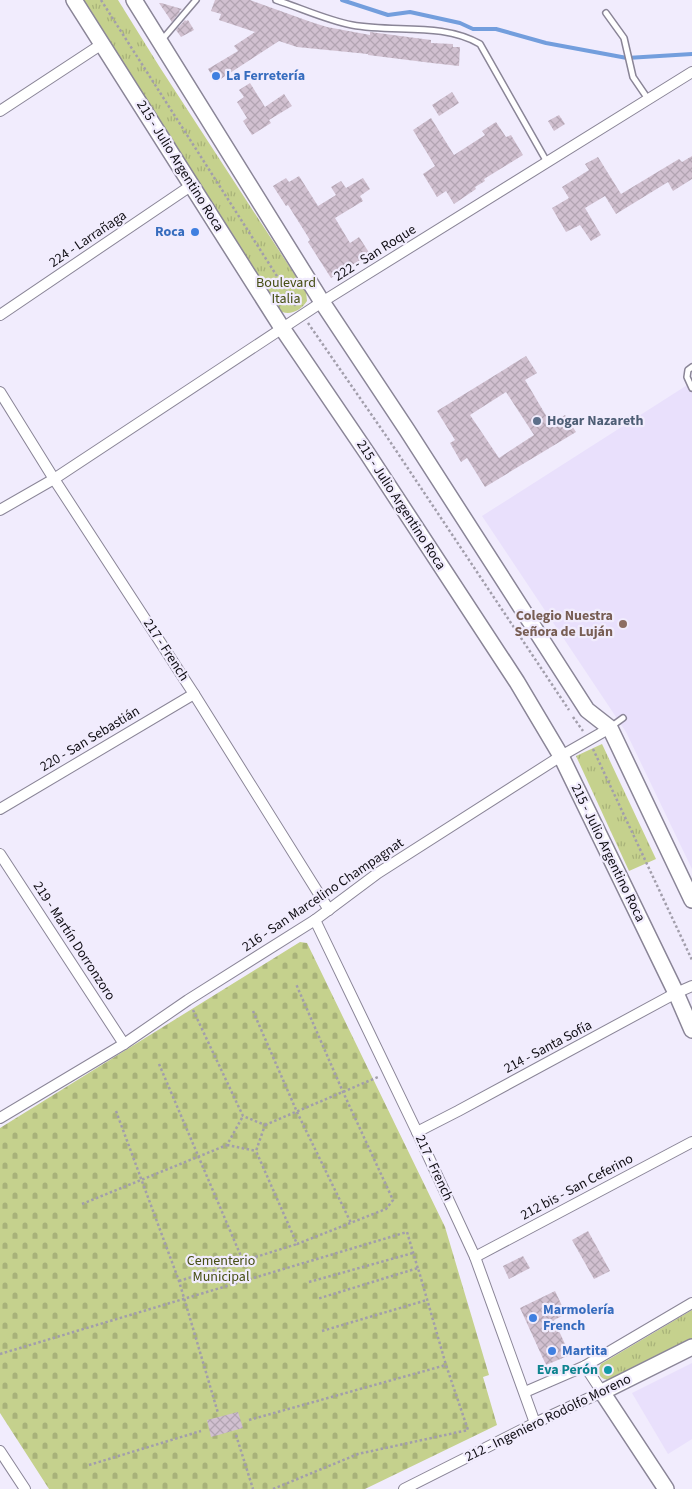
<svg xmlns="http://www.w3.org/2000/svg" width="692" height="1489" viewBox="0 0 692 1489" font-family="'Source Sans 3',sans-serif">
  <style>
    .built { fill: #e9e0fc }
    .cemetery { fill: url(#cemetery-stones) }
    .park { fill: url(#park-tufts) }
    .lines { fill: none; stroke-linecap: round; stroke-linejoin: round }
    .stream { stroke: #739edd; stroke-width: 4 }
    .building { fill: url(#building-cross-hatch); fill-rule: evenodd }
    .lane-casing { stroke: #8a8597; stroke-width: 8 }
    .street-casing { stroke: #8a8597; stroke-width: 12 }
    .secondary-casing { stroke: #8a8597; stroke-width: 18 }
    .path { stroke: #a29eab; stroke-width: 2.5; stroke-dasharray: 2.5 2.5; stroke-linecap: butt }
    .lane { stroke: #fff; stroke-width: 5 }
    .street { stroke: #fff; stroke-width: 10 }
    .secondary { stroke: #fff; stroke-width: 15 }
    .shop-dot { fill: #3f7fe0; stroke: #f1ecfd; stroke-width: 2 }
    .service-dot { fill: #5c6f8a; stroke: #f1ecfd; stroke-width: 2 }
    .education-dot { fill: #8d6e63; stroke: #f1ecfd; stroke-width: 2 }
    .culture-dot { fill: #0f9aa8; stroke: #f1ecfd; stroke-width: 2 }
    .labels { text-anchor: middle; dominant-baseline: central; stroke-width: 4.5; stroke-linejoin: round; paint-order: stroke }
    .shop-label { font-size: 14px; font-weight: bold; fill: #366cbe; stroke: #f1ecfd; text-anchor: start }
    .street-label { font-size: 14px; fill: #100e14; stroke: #f1ecfd }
    .park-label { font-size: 14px; fill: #464e13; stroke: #f1ecfd }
    .service-label { font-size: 14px; font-weight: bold; fill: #4e5e75; stroke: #f1ecfd; text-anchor: start }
    .education-label { font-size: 14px; font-weight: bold; fill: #785e54; stroke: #f1ecfd; text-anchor: end }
    .culture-label { font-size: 14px; font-weight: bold; fill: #0d838f; stroke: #f1ecfd; text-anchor: end }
  </style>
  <defs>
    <pattern id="cemetery-stones" width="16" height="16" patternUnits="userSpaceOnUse" patternTransform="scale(1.25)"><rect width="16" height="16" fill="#c5d18d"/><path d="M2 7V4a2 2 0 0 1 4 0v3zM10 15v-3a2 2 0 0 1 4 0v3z" fill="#a8b279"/></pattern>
    <pattern id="park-tufts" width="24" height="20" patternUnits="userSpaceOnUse" patternTransform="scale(1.25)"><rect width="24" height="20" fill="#c5d18d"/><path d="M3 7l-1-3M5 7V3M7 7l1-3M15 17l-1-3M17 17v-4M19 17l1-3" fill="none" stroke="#a8b279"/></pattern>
    <pattern id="building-cross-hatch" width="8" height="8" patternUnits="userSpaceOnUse" patternTransform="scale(1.25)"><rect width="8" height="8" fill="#d1c0d0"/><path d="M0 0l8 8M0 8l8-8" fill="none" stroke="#b2a4b2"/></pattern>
  </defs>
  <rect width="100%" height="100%" fill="#f1ecfd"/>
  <g class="built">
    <polygon points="692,382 692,869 626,732 482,516"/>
    <polygon points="692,1363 692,1439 668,1454 632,1393"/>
  </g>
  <polygon class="cemetery" points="300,942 307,943 445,1227 489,1375 483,1377 497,1425 365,1489 49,1489 0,1413 0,1128"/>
  <g class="park">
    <path d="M80 0H118L159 66 306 292 307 301C300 312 287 317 277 309Z"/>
    <polygon points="602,744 656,859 629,871 576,756"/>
    <path d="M692 1310V1341L612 1380C603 1380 600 1378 598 1370L601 1364Z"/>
  </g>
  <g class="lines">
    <polyline class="stream" points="342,0 388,15 410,12 460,23 473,29 496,29 546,43 627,58 692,54"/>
  </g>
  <g class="building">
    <polygon points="215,0 250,0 311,22 327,27 370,35 370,32 431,40 431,43 453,44 453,47 460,47 459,66 432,63 368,55 368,54 297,47 279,41 216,82 208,69 238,51 234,46 255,32 219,20 221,14 211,11"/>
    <polygon points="159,3 161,3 182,9 179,11 180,12 172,22"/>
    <polygon points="185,20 186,21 188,20 194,30 181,37 176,30"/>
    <polygon points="250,83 265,107 284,94 292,106 269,120 271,123 252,135 243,121 247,118 237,102 244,97 239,90"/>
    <polygon points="452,92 459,103 439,116 432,105"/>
    <polygon points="559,115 565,124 554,131 548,121"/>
    <polygon points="431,118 454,155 485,135 482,131 496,122 506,137 511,135 523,155 484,179 485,181 475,187 476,189 454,204 446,191 437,197 423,174 435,166 413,130"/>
    <polygon points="692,156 692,179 673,191 668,182 616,214 605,196 585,208 601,235 591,241 580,225 566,232 552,208 569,198 562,187 589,170 585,164 598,157 621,194 679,159 682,162"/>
    <polygon points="299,176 318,206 336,195 331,187 341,181 346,188 363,178 370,189 360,196 363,201 335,218 350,243 359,237 370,254 331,278 308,242 310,240 288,205 286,206 273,186 286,178 289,182"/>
    <path d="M526 356 537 373 525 380 551 424 565 415 576 432 485 487 467 458 461 462 450 443 455 440 437 411ZM506 392 534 435 499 458 470 415Z"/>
    <polygon points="588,1231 610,1271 594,1279 572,1240"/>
    <polygon points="523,1256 530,1268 509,1279 503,1266"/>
    <polygon points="555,1291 566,1314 554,1320 570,1355 546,1365 520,1308"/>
    <polygon points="238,1412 243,1428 211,1437 207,1420"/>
  </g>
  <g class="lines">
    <defs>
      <g id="lane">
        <path d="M276 0C301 8 326 20 352 25 394 33 442 22 480 44L547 162"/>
        <polyline points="606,13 624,38 633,77 648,99"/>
        <polyline points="161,41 196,0"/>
        <polyline points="692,367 688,370 687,377 692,388"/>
        <polyline points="612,726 623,718"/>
      </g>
      <g id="street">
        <polyline points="0,111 102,44"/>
        <polyline points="0,315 192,185"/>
        <polyline points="0,392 54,479 194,694 329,910"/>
        <polyline points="0,510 54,479 322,302 692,72"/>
        <polyline points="0,809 194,694"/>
        <polyline points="0,854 124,1044"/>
        <polyline points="315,920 417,1132 475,1257 535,1423"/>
        <polyline points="0,1118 124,1044 188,1000 315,920 378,873 561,756 610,728"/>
        <polyline points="417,1132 458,1111 676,993 692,986"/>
        <polyline points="475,1257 692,1142"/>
        <polyline points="525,1392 585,1366 692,1303"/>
        <polyline points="0,1451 25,1489"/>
        <polyline points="404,1489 535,1423 602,1392 585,1366"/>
      </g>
      <g id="secondary">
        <polyline points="74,0 282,328 367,453 517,682 561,756 676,993 692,1030"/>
        <polyline points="134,0 322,302 407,430 587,710 610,728 692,900"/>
        <polyline points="666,1489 602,1392 692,1347"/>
      </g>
    </defs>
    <use href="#lane" class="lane-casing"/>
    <use href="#street" class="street-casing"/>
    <use href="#secondary" class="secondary-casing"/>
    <g class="path">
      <polyline points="101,0 296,306"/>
      <polyline points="308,323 389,440 569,710"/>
      <polyline points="573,717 583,731"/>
      <polyline points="593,749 692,960"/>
      <polyline points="193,1010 243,1116 265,1125 256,1151 297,1244 386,1209 393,1200 343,1092 296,984"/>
      <polyline points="253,1011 297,1112 351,1223"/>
      <polyline points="159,1064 243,1261"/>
      <polyline points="116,1111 179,1281 218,1413"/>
      <polyline points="265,1125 378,1077"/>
      <polyline points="227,1145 256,1151"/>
      <polyline points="82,1204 227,1145 243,1116"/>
      <polyline points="179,1281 297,1244"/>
      <polyline points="309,1282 413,1253"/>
      <polyline points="322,1331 427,1300"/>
      <polyline points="0,1354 407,1232 418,1269"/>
      <polyline points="249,1420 446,1365"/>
      <polyline points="236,1435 253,1489"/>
      <polyline points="89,1465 201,1431"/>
      <polyline points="273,1489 358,1454 468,1430 446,1365 418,1268 317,1299"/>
    </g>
    <use href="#lane" class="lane"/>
    <use href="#street" class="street"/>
    <use href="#secondary" class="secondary"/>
  </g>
  <g class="shop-dot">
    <circle cx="216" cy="76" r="5"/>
    <circle cx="195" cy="232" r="5"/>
    <circle cx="533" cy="1318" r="5"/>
    <circle cx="552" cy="1351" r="5"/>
  </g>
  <circle class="service-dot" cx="537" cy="421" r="5"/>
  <circle class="education-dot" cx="623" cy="624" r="5"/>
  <circle class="culture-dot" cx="608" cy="1370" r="5"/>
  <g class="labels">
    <g class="shop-label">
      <text x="226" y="76">La Ferretería</text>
      <text x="185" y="232" text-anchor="end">Roca</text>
      <text x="543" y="1310">Marmolería<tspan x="543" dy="16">French</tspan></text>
      <text x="562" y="1351">Martita</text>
    </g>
    <g class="street-label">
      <text transform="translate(180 166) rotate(58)">215 - Julio Argentino Roca</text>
      <text transform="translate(88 239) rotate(-34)">224 - Larrañaga</text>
      <text transform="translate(375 253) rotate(-32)">222 - San Roque</text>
      <text transform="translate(401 505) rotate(57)">215 - Julio Argentino Roca</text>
      <text transform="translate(166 650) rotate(57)">217 - French</text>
      <text transform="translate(90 739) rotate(-31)">220 - San Sebastián</text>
      <text transform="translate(608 853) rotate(64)">215 - Julio Argentino Roca</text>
      <text transform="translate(323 895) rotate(-34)">216 - San Marcelino Champagnat</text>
      <text transform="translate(74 941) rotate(57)">219 - Martín Dorronzoro</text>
      <text transform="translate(548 1047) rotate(-28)">214 - Santa Sofía</text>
      <text transform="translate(434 1168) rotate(65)">217 - French</text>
      <text transform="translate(577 1187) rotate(-28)">212 bis - San Ceferino</text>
      <text transform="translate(548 1418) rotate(-26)">212 - Ingeniero Rodolfo Moreno</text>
    </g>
    <g class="park-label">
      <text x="286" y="283">Boulevard<tspan x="286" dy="16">Italia</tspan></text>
      <text x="221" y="1261">Cementerio<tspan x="221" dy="16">Municipal</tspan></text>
    </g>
    <g class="service-label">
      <text x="547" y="421">Hogar Nazareth</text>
    </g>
    <g class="education-label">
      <text x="613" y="616">Colegio Nuestra<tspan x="613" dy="16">Señora de Luján</tspan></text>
    </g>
    <g class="culture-label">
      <text x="598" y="1370">Eva Perón</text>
    </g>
  </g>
</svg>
